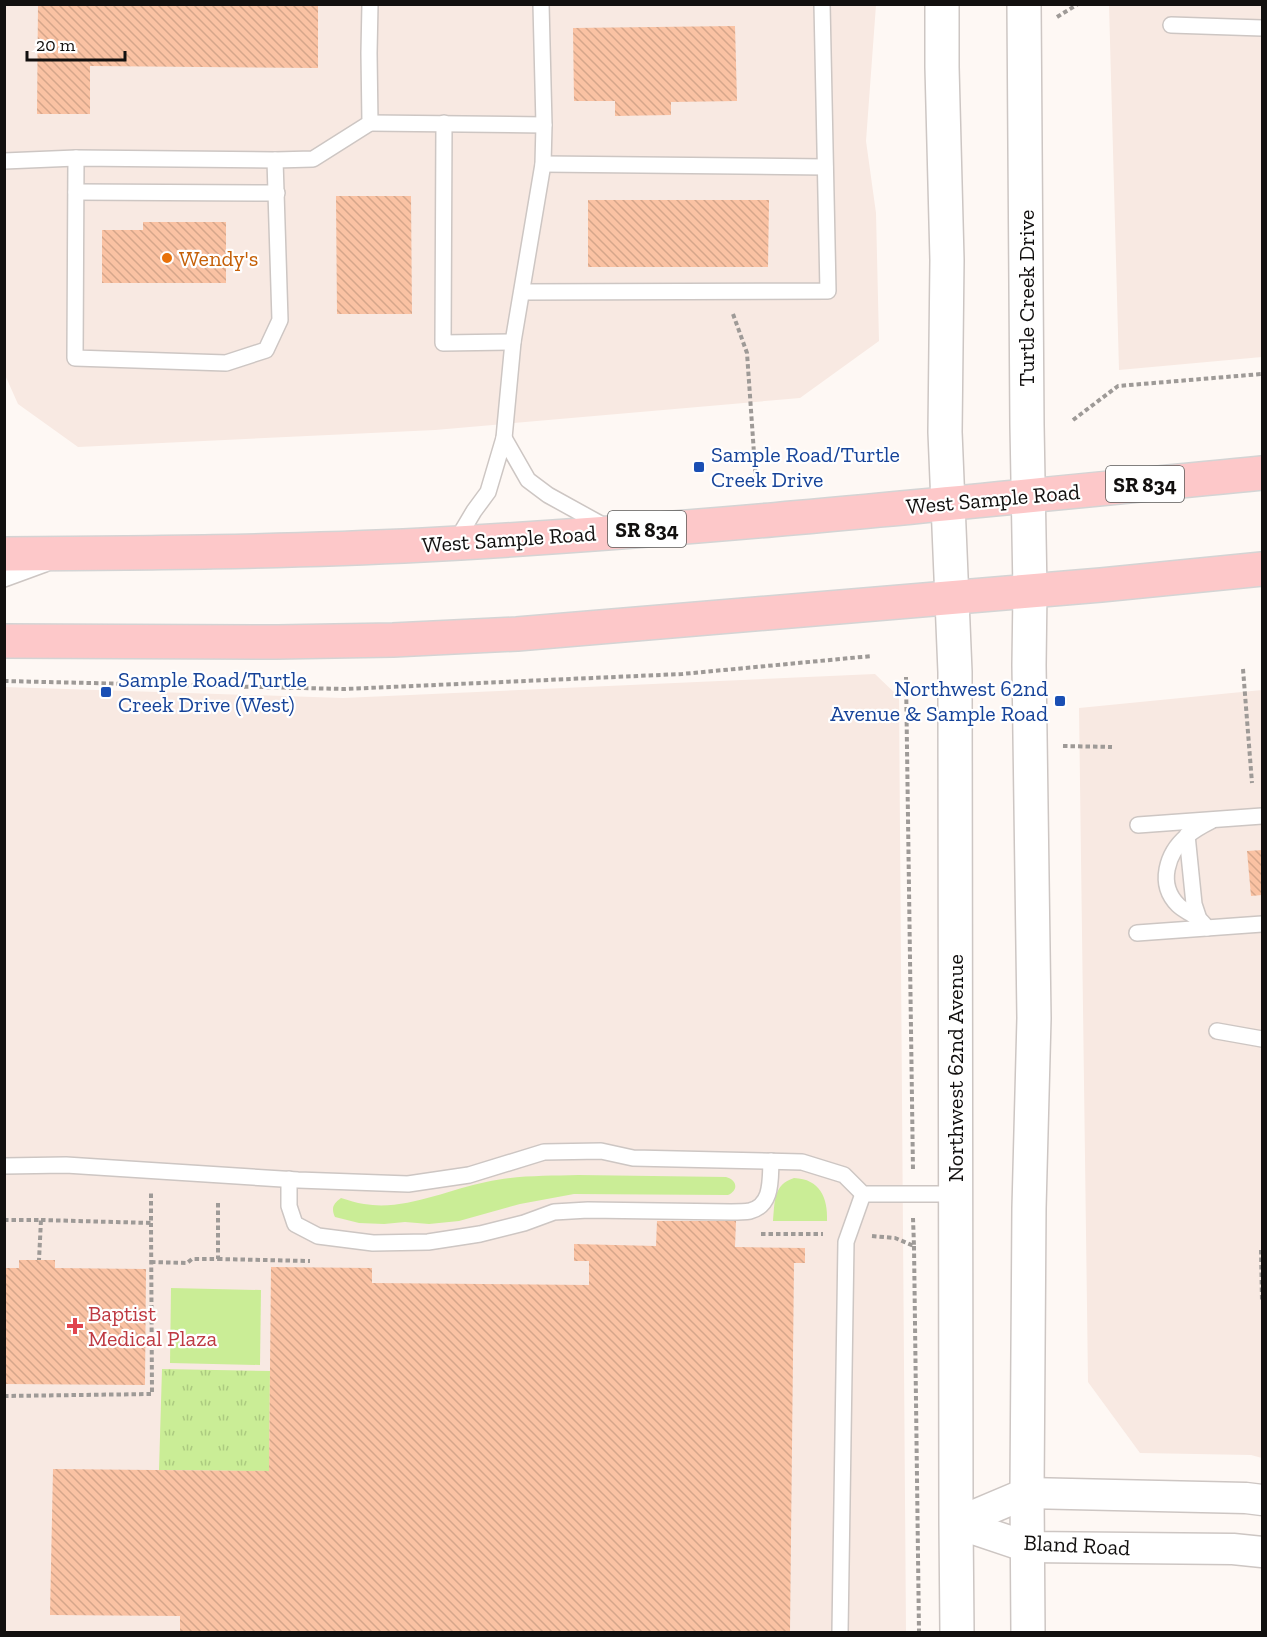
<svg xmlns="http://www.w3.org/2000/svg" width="1267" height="1637" viewBox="0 0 1267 1637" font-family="'Zilla Slab',serif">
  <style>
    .built { fill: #f8e9e2 }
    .green { fill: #caed96 }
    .park { fill: url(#park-tufts) }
    .building { fill: url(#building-back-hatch) }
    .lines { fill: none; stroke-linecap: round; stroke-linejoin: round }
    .service-casing { stroke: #cdc6c3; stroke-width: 18 }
    .minor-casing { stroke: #cdc6c3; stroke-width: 33 }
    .tertiary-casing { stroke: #cdc6c3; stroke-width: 36 }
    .primary-casing { stroke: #d4d4d4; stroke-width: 36 }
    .path { stroke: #9e9a97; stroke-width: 4; stroke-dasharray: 4.5 3; stroke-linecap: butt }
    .service { stroke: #fff; stroke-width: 15 }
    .minor { stroke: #fff; stroke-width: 30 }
    .tertiary { stroke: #fff; stroke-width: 33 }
    .primary { stroke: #fdc8c9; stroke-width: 33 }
    .food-dot { fill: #e8710a; stroke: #fff; stroke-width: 2 }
    .transit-dot { fill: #1a4fb4; stroke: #fff; stroke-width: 2 }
    .health-dot { fill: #e0444e; stroke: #fff; stroke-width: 2 }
    .labels { text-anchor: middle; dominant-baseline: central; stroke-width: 4.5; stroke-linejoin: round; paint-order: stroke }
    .shield { fill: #fff; stroke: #595857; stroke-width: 1.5 }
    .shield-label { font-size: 21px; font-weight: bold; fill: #12100f }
    .food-label { font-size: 22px; fill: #c56008; stroke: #fff; text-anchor: start }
    .street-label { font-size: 22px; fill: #12100f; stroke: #fff }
    .transit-label { font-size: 22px; fill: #164399; stroke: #fff; text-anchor: start }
    .health-label { font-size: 22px; fill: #be3a42; stroke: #fff; text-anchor: start }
  </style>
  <defs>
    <pattern id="park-tufts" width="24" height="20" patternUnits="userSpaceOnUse" patternTransform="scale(1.5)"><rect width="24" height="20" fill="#caed96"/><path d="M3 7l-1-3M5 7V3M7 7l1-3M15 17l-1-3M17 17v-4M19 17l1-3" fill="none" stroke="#acca80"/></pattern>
    <pattern id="building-back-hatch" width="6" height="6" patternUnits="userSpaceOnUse" patternTransform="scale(1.5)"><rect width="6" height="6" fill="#fac2a3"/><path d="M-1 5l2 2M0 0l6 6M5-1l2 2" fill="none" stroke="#d5a68b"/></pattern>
  </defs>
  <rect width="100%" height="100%" fill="#fef8f4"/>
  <g class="built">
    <polygon points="5,5 876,5 866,141 876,213 879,341 800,398 435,430 78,447 18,404 5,375"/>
    <polygon points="1109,5 1262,5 1262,357 1119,370"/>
    <polygon points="875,674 899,697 906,1632 5,1632 5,687 343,698"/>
    <polygon points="1262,690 1262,1458 1251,1455 1140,1453 1088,1382 1079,708"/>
  </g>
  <g class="green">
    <path d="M578 1175 726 1177C737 1180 739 1190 728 1195L574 1194 520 1204 459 1221 429 1224 405 1222 384 1224 359 1223 335 1217C331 1208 333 1204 341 1198 349 1200 356 1203 364 1204 405 1211 446 1190 486 1182 516 1175 548 1176 578 1175Z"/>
    <path d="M794 1178C820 1179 828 1198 827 1221H773C775 1201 773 1185 794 1178Z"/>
    <polygon points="171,1288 261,1290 260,1365 170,1363"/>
  </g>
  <polygon class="park" points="162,1369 270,1371 269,1471 159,1470"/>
  <g class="building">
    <polygon points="38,4 318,4 318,68 90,66 90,114 37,114"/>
    <polygon points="735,26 737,101 671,102 671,115 615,116 615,101 574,101 573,28"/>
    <polygon points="336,196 411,196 412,314 337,314"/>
    <polygon points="588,200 769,200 768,267 588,267"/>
    <polygon points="143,222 226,222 226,283 102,283 102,230 143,230"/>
    <polygon points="1262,850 1262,895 1251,896 1247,851"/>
    <polygon points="657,1221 736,1221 735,1247 805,1248 805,1263 794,1263 790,1632 180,1632 180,1616 50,1615 53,1469 269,1471 271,1267 372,1268 372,1283 589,1285 589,1261 574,1261 574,1244 656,1246"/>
    <polygon points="19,1260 55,1260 55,1268 146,1269 145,1385 4,1384 4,1268 19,1268"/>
  </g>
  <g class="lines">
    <defs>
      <g id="service">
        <polyline points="1171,25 1262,28"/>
        <polyline points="370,123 544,125"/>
        <polyline points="444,123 443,343 513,342"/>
        <polyline points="76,158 75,358 226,363 266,350 280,320 275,160"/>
        <polyline points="4,161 76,158 275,160 313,159 370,123 369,53 370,4"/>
        <polyline points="543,164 825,167"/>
        <polyline points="76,192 277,193"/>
        <polyline points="522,292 828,291 822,4"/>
        <polyline points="504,438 513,342 543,164 544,125 541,4"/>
        <polyline points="455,543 474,511 488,492 504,438 528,480 548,495 606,527"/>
        <polyline points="4,579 45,564"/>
        <polyline points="1138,825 1262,816"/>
        <polyline points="1187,835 1194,904 1199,919"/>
        <path d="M1207 928C1204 924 1201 920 1197 918 1191 913 1183 910 1178 905 1157 884 1167 853 1187 836 1194 830 1203 825 1211 821"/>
        <polyline points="1137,933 1262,924"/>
        <polyline points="1217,1031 1262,1039"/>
        <polyline points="4,1166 66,1165 298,1180 408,1184 469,1175 544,1152 601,1151 633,1158 802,1162 844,1175 863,1194 956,1194"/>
        <path d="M289 1179V1206L295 1224 318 1236 373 1243 428 1242 480 1234 524 1223 554 1212 588 1210 731 1212C737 1212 744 1212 750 1211 773 1205 770 1179 771 1161"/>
        <polyline points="840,1632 846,1242 863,1194"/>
      </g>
      <g id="minor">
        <polyline points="956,1523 1027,1493 1246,1498 1262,1500"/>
        <polyline points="956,1523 1027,1547 1233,1549 1262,1552"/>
      </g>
      <g id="tertiary">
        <polyline points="942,4 942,67 947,260 945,432 955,672 956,1523 957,1632"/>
        <polyline points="1024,4 1027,425 1030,591 1029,665 1034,1018 1029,1208 1027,1493 1028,1632"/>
      </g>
      <g id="primary">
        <path d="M4 554C144 553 283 552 423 545 703 530 983 500 1262 473"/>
        <polyline points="4,641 277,642 393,640 517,634 1101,585 1262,569"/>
      </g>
    </defs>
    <use href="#service" class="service-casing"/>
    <use href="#minor" class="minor-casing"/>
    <use href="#tertiary" class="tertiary-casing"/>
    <use href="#primary" class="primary-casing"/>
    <g class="path">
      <polyline points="1057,17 1078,4"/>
      <polyline points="733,314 747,353 756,482"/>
      <polyline points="1073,420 1118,386 1262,374"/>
      <polyline points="1243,669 1252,783"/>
      <polyline points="906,677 913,1171"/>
      <polyline points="4,681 345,689 682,674 872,656"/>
      <polyline points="1063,746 1112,747"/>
      <polyline points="4,1220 41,1220 39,1260"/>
      <polyline points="41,1220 151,1223 151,1193"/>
      <polyline points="761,1234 823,1234"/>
      <polyline points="872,1236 895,1238 914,1246 913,1218"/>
      <polyline points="914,1246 919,1632"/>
      <polyline points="1261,1250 1262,1300"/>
      <polyline points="218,1259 310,1261"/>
      <polyline points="151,1262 187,1263 192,1259 218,1259 218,1200"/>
      <polyline points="4,1396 152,1394 151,1223"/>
    </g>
    <use href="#service" class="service"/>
    <use href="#minor" class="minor"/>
    <use href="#tertiary" class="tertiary"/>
    <use href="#primary" class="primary"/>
  </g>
  <circle class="food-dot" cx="167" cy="258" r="6"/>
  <g class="transit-dot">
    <rect x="693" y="461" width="12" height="12" rx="3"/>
    <rect x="100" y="686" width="12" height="12" rx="3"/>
    <rect x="1054" y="695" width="12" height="12" rx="3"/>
  </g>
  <path class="health-dot" d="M72 1317h6v6h6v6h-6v6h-6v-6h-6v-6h6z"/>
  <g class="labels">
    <g class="shield">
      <rect x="1106" y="466" width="78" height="36" rx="4.5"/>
      <rect x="608" y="511" width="78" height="36" rx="4.5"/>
    </g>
    <g class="shield-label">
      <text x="1145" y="484">SR 834</text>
      <text x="647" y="529">SR 834</text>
    </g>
    <g class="food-label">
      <text x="179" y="258">Wendy's</text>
    </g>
    <g class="street-label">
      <text transform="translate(1026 298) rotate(-90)">Turtle Creek Drive</text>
      <text transform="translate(993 499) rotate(-5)">West Sample Road</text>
      <text transform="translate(509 539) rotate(-4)">West Sample Road</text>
      <text transform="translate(955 1068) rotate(-90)">Northwest 62nd Avenue</text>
      <text transform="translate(1077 1545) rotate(3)">Bland Road</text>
    </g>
    <g class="transit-label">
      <text x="711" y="454">Sample Road/Turtle<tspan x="711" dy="25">Creek Drive</tspan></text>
      <text x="118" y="679">Sample Road/Turtle<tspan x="118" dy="25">Creek Drive (West)</tspan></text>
      <text x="1048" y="688" text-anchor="end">Northwest 62nd<tspan x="1048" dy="25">Avenue &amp; Sample Road</tspan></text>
    </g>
    <g class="health-label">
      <text x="88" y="1313">Baptist<tspan x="88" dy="25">Medical Plaza</tspan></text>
    </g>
  </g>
  <rect width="1267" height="1637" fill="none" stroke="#12100f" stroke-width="12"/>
  <path d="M27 51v9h98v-9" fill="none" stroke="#12100f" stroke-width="3"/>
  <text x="36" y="51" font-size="18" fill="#12100f" stroke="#ffffff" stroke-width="4.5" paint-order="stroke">20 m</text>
</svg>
